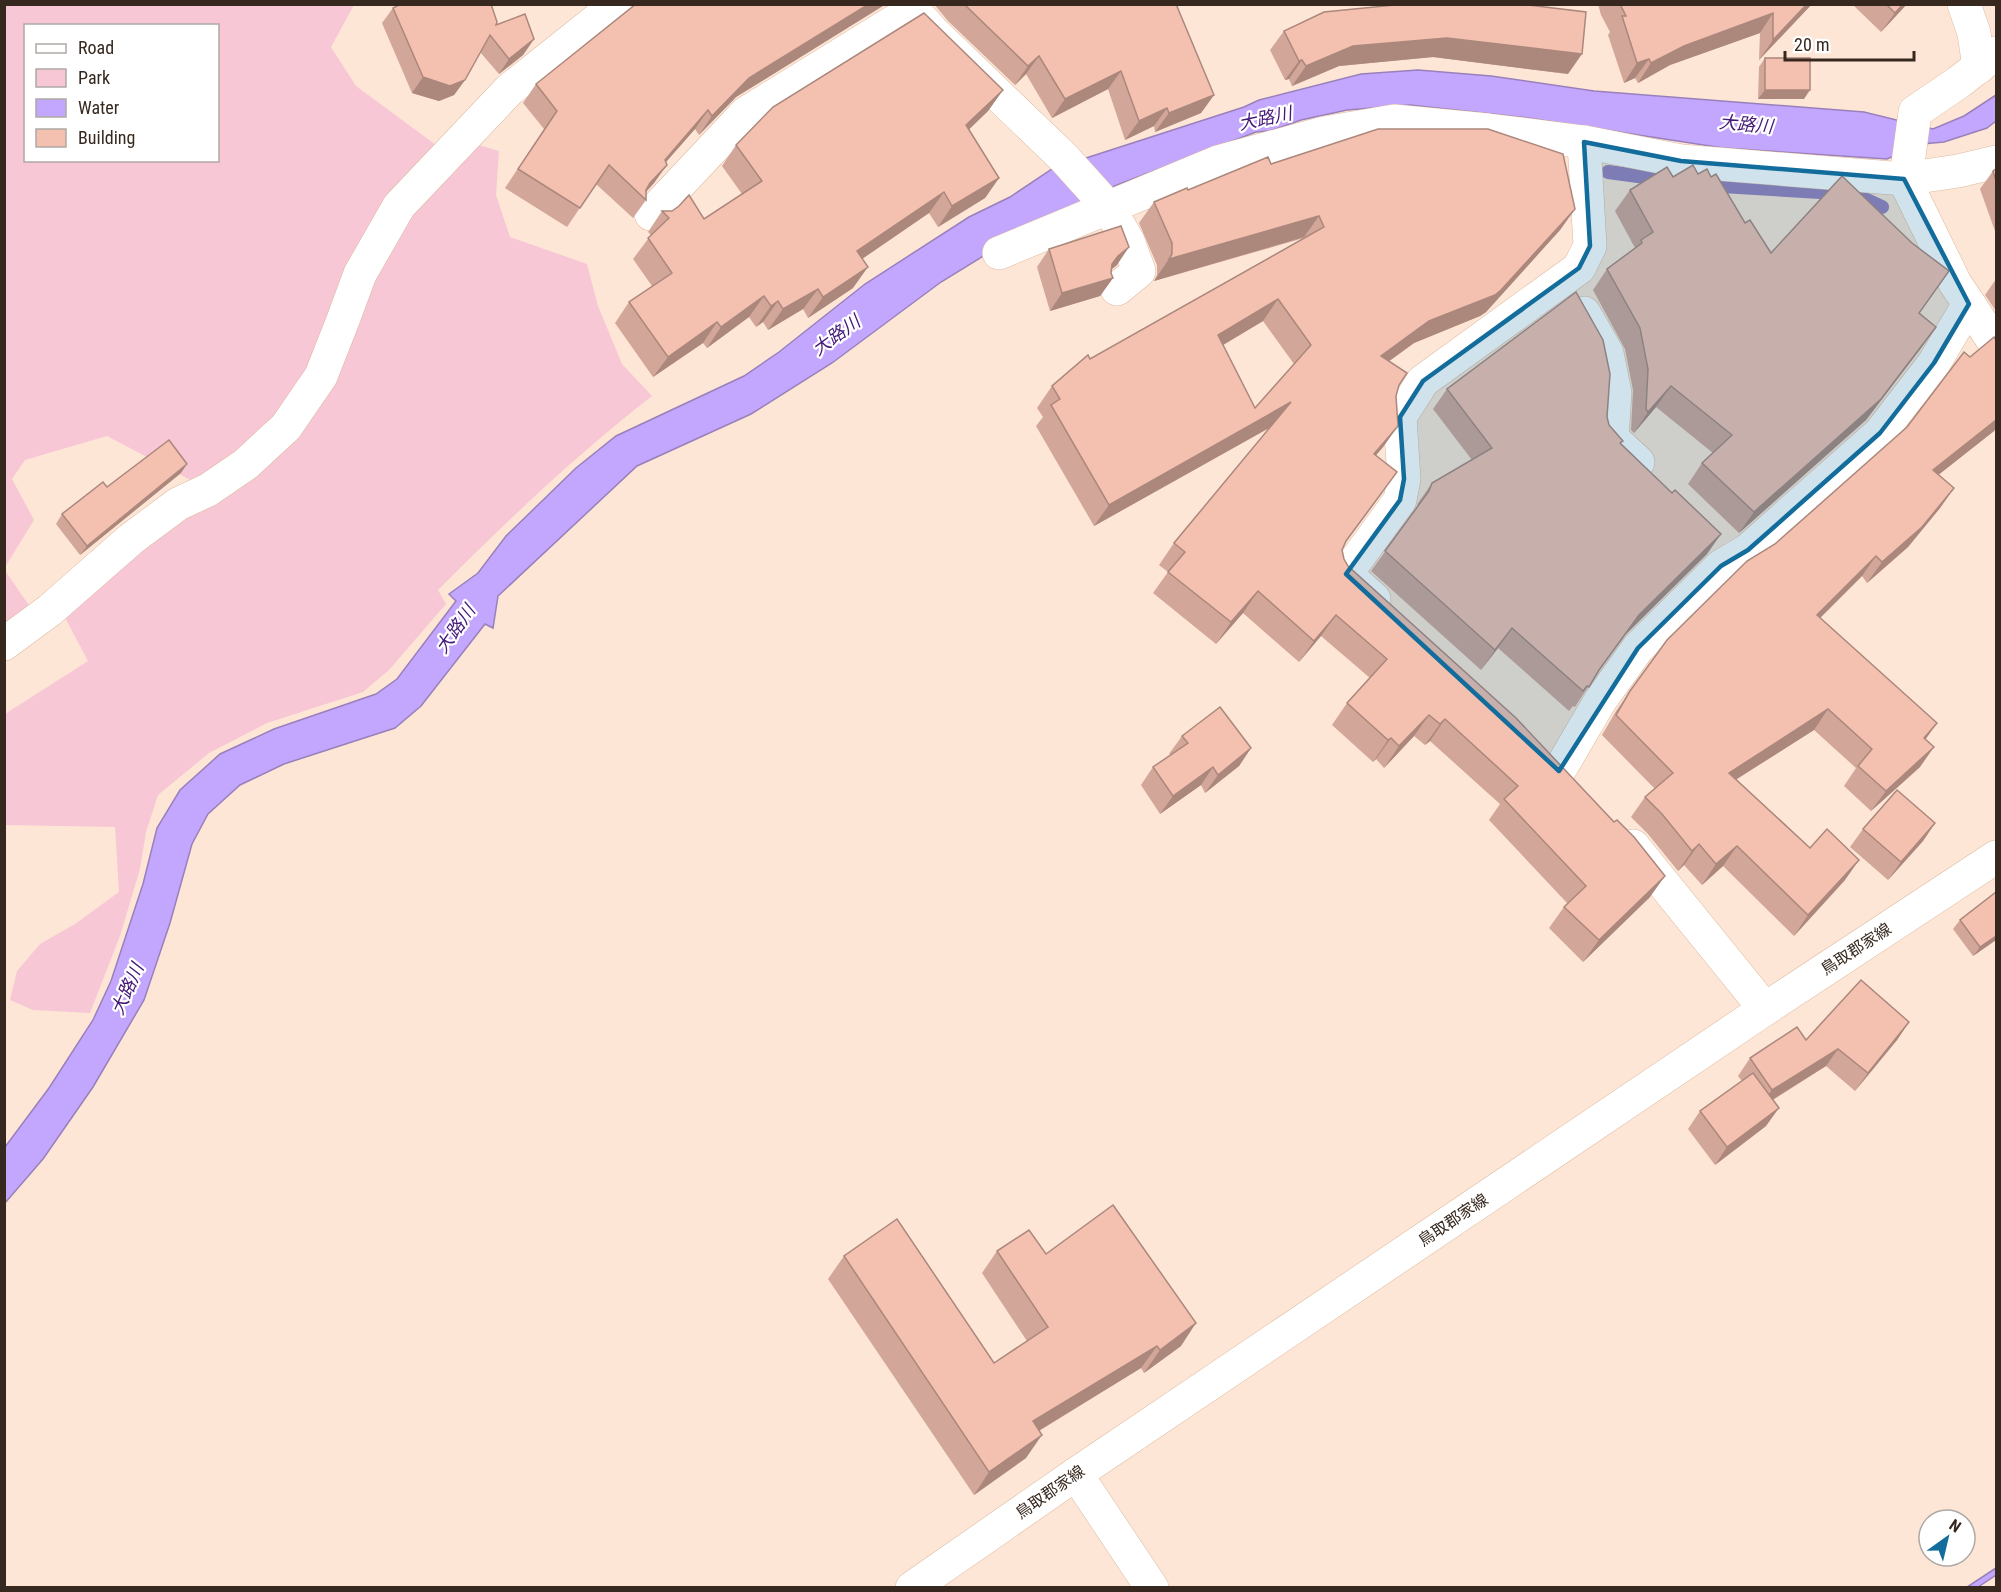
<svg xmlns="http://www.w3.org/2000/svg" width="2001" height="1592" viewBox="0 0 2001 1592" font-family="'Roboto Condensed','Noto Sans JP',sans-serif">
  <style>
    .green { fill: #f7c7d5; fill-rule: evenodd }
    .water { fill: #c3a6fe; stroke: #9980bb; stroke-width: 1.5 }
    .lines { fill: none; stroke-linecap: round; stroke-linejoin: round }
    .stream { stroke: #9980bb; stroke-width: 14 }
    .street-casing { stroke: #deba9f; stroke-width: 34 }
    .secondary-casing { stroke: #deba9f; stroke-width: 34 }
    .street { stroke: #fff; stroke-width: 33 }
    .secondary { stroke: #fff; stroke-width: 33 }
    .wall { fill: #d2a698; fill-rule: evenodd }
    .shaded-wall { fill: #ab877c }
    .building { fill: #f4c1b1; stroke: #ab877c; stroke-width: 1.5; fill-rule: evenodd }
    .marked { fill: #126d9c; fill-opacity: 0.2; stroke: #126d9c; stroke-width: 4.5; stroke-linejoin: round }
    .labels { text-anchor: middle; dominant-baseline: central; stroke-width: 4.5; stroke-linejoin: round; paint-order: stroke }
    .street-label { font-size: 16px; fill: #36281e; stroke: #fff }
    .water-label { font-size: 18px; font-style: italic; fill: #431877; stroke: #fff }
  </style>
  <rect width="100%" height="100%" fill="#fde6d6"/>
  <g class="green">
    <path d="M5 5H354L331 47 356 86 440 148 318 363 271 429 196 483 107 436 25 460 12 479 34 520 5 567ZM26 26H218V160H26Z"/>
    <path d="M468 142 499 151 496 195 510 237 587 264 598 306 622 364 652 396C576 455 506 522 438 590L446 604 389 670 363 692 267 723 209 753 158 795 146 832 140 869 120 936 90 1013 33 1010 10 1000 17 971 40 944 75 924 119 892 115 827 5 825V714L88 661 61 610 240 479 372 266Z"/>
    <polygon points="4,569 32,610 4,633"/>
  </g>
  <g class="water">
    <polygon points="1418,70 1491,76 1594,91 1864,112 1933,129 1964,116 1996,95 1996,121 1987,128 1944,142 1922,144 1887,159 1723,148 1528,118 1410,105 1347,110 1301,120 1270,131 1256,132 1117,185 1084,200 1003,244 941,282 832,363 751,414 637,466 498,596 493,628 485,624 421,706 395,728 284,764 240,785 208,814 192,844 170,923 144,1000 93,1087 43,1159 5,1203 5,1147 49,1088 93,1020 111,981 143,884 157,828 180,790 220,754 274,729 376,694 397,679 456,601 449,594 478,573 506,536 576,468 616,436 744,376 779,352 865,284 969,217 1010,197 1052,169 1244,107 1259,100 1361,74"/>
    <polygon points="1996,1568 1996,1575 1978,1587 1967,1587"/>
  </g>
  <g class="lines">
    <g class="stream">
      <polyline points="1608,172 1668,180"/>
      <polyline points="1705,185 1854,194 1882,207"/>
    </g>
    <defs>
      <g id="street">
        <polyline points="908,4 935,34 1064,158 1109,208 1128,241 1139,271 1117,289"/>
        <polyline points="1964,4 1974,33 1979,67"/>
        <polyline points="1996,53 1959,82 1915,112 1908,163 1904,179 1955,283 1996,345"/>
        <polyline points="651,214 746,113 913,10"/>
        <polyline points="999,253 1218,162 1324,133 1394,121 1488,130 1584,142 1681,161 1904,179 1958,171 1996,162"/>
        <polyline points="1584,313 1607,353 1615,393 1612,438 1638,462"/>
        <polyline points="1374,599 1346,574 1400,500 1404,479 1400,417 1423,381 1579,268 1590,246 1584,142"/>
        <polyline points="4,644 50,610 131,539 178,504 208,490 246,464 286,427 321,376 343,320 360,274 399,206 509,90 617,4"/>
        <polyline points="1559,771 1600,701 1638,648 1721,566 1748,550 1880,433 1934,363 1969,304"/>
        <polyline points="1633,846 1765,1009"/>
        <polyline points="1076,1474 1152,1588"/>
      </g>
      <polyline id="secondary" points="912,1588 1076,1474 1765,1009 1996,857"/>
    </defs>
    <use href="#street" class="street-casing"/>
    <use href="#secondary" class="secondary-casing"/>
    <use href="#street" class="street"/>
    <use href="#secondary" class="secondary"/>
  </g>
  <g class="wall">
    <polygon points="635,4 886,4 736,97 699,135 695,129 666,162 654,183 646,192 646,200 633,218 596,184 567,227 505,188 544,129 523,103 536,84"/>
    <polygon points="934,4 1176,4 1214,95 1201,113 1155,132 1154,126 1125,140 1108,89 1052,118 1026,74 1015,85 948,21"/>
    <polygon points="1598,4 1812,4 1759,60 1760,33 1670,65 1638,83 1635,78 1624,83 1608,35 1610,32 1601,15"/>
    <polygon points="1852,4 1907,4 1881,32"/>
    <polygon points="393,8 496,25 534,39 523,55 499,74 480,52 465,80 454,95 439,101 412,93 382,23"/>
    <polygon points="1284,31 1568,74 1433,57 1339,66 1292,86 1289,79 1285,80 1270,50"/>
    <polygon points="1765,58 1804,99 1758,99 1759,67"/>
    <polygon points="1003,90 988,111 969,129 999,178 985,198 938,227 929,213 862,259 853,288 808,318 803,309 768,330 763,322 756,327 749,317 707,348 703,343 653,377 615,323 629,302 652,286 633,259 651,235 648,232 662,211 704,219 742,194 722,166 736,145"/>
    <path d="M1271 164 1575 209 1560 230 1486 312 1480 316 1414 343 1389 361 1399 385 1396 396 1398 426 1383 447 1376 455 1382 493 1345 543 1342 550 1344 559 1348 566 1650 897 1583 962 1549 928 1564 907 1568 904 1489 820 1500 804 1430 741 1425 745 1414 736 1384 768 1376 759 1373 762 1332 725 1347 703 1370 678 1321 636 1299 662 1243 613 1216 644 1153 593 1168 572 1159 565 1174 543 1271 427 1094 526 1036 426 1043 417 1037 408 1052 386 1090 359 1304 238 1154 281 1157 275V265L1139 223 1154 202ZM1263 321 1294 364 1255 408 1223 345Z"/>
    <polygon points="1996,169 1996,234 1980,189 1993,171"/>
    <polygon points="1698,174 1711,177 1745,223 1771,253 1919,313 1921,348 1866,420 1739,533 1688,484 1702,463 1713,453 1656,407 1634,433 1631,430 1633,390 1625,349 1593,290 1607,269 1635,248 1615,211 1630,190 1673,177"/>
    <polygon points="1049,249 1117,265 1112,269 1111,273 1113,278 1100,296 1050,311 1037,267"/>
    <polygon points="1996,279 1996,311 1985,295"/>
    <polygon points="1996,340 1996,428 1994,431 1938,475 1954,488 1940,508 1908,547 1867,583 1862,576 1820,618 1926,739 1920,767 1871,811 1844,786 1856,768 1814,730 1736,779 1810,848 1845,880 1794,936 1723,866 1702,885 1684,865 1678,871 1648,834 1631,817 1645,797 1655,789 1602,735 1616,711 1667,640 1907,427 1970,357"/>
    <polygon points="1447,389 1607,417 1609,425 1621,444 1707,554 1625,635 1597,673 1575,707 1573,706 1569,711 1498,648 1481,670 1371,571 1416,509 1418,503 1432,483 1472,460 1433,409"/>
    <polygon points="181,473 80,555 56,524 62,514 107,487"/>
    <polygon points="1182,736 1251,748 1239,766 1205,793 1201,785 1160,814 1141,785 1153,767 1171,755 1169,754"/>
    <polygon points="1935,823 1923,841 1888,880 1850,847 1863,829"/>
    <polygon points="1960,920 1996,940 1973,956 1953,929"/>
    <polygon points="1909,1022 1897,1040 1855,1091 1826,1066 1773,1100 1766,1126 1715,1165 1688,1129 1700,1111 1742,1081 1738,1076 1750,1058 1806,1040"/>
    <polygon points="997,1251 1046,1254 1181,1346 1144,1373 1141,1368 1039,1431 1026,1458 974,1495 828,1279 844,1256 994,1363 1027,1341 982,1273"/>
  </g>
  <g class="shaded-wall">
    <polygon points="869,4 886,4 736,97 699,135 712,116 749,78"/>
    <polygon points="1807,4 1812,4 1759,60 1773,40"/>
    <polygon points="1903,4 1907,4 1881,32 1895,13"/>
    <polygon points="1773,13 1760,33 1670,65 1638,83 1651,63 1684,46"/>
    <polygon points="1447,38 1582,54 1568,74 1433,57 1339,66 1292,86 1306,66 1353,46"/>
    <polygon points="534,39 523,55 499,74 509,59"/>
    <polygon points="1039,56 1026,74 1015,85 1028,66"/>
    <polygon points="1649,59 1635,78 1624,83 1637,63"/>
    <polygon points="1302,60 1289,79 1285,80 1299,61"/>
    <polygon points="1121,71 1108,89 1052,118 1065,99"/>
    <polygon points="423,77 465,80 454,95 439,101 412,93"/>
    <polygon points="1003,90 988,111 952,146 966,125"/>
    <polygon points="1765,90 1810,90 1804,99 1758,99"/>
    <polygon points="1214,95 1201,113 1155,132 1169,113"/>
    <polygon points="1167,108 1154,126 1125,140 1139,121"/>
    <polygon points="708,110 695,129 651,179 665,160"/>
    <polygon points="667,165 654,183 642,196 650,183"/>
    <polygon points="999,178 985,198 938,227 952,206"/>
    <polygon points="944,192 929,213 843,272 857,251"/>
    <polygon points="1575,209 1560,230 1486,312 1480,316 1414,343 1366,378 1381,356"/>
    <polygon points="1319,216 1304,237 1154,281 1169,259"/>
    <polygon points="1129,247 1117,265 1105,274 1118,256"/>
    <polygon points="868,267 853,288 808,318 823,297"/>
    <polygon points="1113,278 1100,296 1050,311 1062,293"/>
    <polygon points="818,289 803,309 768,330 783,309"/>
    <polygon points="764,296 749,317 707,348 721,327"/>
    <polygon points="1278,299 1263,321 1203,357 1218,335"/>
    <polygon points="778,301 763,322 756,327 771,306"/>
    <polygon points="717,322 703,343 653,377 668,357"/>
    <polygon points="1936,327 1921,348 1866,420 1739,533 1754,512"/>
    <polygon points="1671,386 1656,407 1634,433 1648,412"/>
    <polygon points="1291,402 1276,424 1094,526 1109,505"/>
    <polygon points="1996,420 1996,428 1994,431 1918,491 1933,470"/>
    <polygon points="1398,426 1383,447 1359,475 1374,454"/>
    <polygon points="187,464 181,473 80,555 87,546"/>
    <polygon points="1954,488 1940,508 1908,547 1867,583 1882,562"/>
    <polygon points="1721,534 1707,554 1625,635 1585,690 1639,615"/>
    <polygon points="1876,556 1862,576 1803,635 1817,615"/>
    <polygon points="1258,591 1243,613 1216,644 1231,622"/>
    <polygon points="1336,615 1321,636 1299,662 1314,641"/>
    <polygon points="1512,628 1498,648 1481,670 1495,650"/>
    <polygon points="1828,709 1814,730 1715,793 1729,773"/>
    <polygon points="1429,715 1414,736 1384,768 1399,746"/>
    <polygon points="1445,719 1430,741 1425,745 1440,724"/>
    <polygon points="1937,723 1923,743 1924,738"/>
    <polygon points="1391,738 1376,759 1373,762 1388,740"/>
    <polygon points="1934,747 1920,767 1871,811 1886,791"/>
    <polygon points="1251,748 1239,766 1205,793 1218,775"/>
    <polygon points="1213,767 1201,785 1160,814 1173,796"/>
    <polygon points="1935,823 1923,841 1888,880 1901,862"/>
    <polygon points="1699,844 1684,865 1678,871 1692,851"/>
    <polygon points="1737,846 1723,866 1702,885 1716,864"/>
    <polygon points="1859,860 1845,880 1794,936 1808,915"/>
    <polygon points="1665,876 1650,897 1583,962 1599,940"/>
    <polygon points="1996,936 1996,940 1973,956 1980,947"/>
    <polygon points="1909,1022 1897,1040 1855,1091 1868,1073"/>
    <polygon points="1838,1049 1826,1066 1759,1108 1772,1090"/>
    <polygon points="1779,1108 1766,1126 1715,1165 1727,1147"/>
    <polygon points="1196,1323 1181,1346 1144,1373 1160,1350"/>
    <polygon points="1157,1346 1141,1368 1017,1444 1033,1421"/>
    <polygon points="1042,1435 1026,1458 974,1495 989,1472"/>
  </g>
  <g class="building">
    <polygon points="401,4 491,4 497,22 496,25 525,14 534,39 509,59 490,35 465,80 450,86 423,77 393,8"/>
    <polygon points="636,4 869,4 749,78 712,116 708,110 665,160 667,165 650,183 646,190 646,200 609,165 580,208 518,169 557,111 536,84"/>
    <polygon points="964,4 1176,4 1214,95 1169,113 1167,108 1139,121 1121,71 1065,99 1039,56 1028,66"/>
    <polygon points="1405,4 1519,4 1586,12 1582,54 1447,38 1353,46 1306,66 1302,60 1299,61 1284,31 1324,12"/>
    <polygon points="1620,4 1807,4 1773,40 1773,13 1684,46 1651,63 1649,59 1637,63 1622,16 1626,16"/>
    <polygon points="1886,4 1903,4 1895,13"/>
    <polygon points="924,13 1003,90 966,125 999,178 952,206 944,192 857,251 868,267 823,297 818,289 783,309 778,301 771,306 764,296 721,327 717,322 668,357 629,302 672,273 648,238 669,218 662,211 672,211 679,206 689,195 704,219 762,181 736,145 773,107"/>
    <rect x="1765" y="58" width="45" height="32"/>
    <path d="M1378 129H1488L1563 154 1575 209 1501 290 1495 295 1429 321 1381 356 1407 373 1399 385 1396 396 1398 426 1374 454 1397 472 1346 541 1342 550 1344 559 1348 566 1516 718 1614 822 1617 820 1634 837 1665 876 1599 940 1564 907 1586 886 1504 799 1518 786 1445 719 1440 724 1429 715 1399 746 1391 738 1388 740 1347 703 1387 659 1336 615 1314 641 1258 591 1231 622 1168 572 1185 552 1174 543 1291 402 1109 505 1051 405 1060 399 1052 386 1088 355 1090 359 1324 227 1319 216 1169 259 1172 254V243L1154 202 1187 188 1188 190 1268 157 1271 164ZM1278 299 1311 345 1255 408 1218 335Z"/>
    <polygon points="1693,165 1698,174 1707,169 1711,177 1716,174 1745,223 1750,220 1771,253 1842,176 1912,243 1949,271 1919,313 1936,327 1881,399 1754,512 1702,463 1732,435 1671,386 1648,412 1646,409 1648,369 1640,328 1607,269 1642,243 1641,240 1653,232 1630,190 1667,167 1673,177"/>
    <polygon points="1996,169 1996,181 1993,171"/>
    <polygon points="1121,226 1129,247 1118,256 1112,264 1111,273 1113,278 1062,293 1049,249"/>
    <polygon points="1576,292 1603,340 1610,374 1607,417 1609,425 1623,441 1620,443 1672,493 1675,490 1721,534 1639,615 1599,670 1589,687 1587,686 1583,691 1512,628 1495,650 1385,551 1429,491 1432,483 1492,448 1447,389"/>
    <polygon points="1994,337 1996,340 1996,420 1933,470 1954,488 1922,527 1882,562 1876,556 1817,615 1937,723 1924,738 1934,747 1886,791 1858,766 1872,749 1828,709 1729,773 1810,848 1827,829 1859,860 1808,915 1737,846 1716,864 1699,844 1692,851 1662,814 1645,797 1673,773 1616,715 1630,691 1667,640 1747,561 1775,544 1907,427 1964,352 1970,357"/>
    <polygon points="169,440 187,464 87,546 62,514 103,482 107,487"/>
    <polygon points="1220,707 1251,748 1218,775 1213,767 1173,796 1153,767 1188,743 1182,736"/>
    <polygon points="1897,790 1935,823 1901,862 1863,829"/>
    <polygon points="1996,892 1996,936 1980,947 1960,920"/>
    <polygon points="1861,980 1909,1022 1868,1073 1838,1049 1772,1090 1750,1058 1797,1027 1806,1040"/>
    <polygon points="1753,1073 1779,1108 1727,1147 1700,1111"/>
    <polygon points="1113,1205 1196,1323 1160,1350 1157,1346 1033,1421 1042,1435 989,1472 844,1256 897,1219 994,1363 1048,1327 997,1251 1029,1230 1046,1254"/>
  </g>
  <path class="marked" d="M1584 142 1681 161 1904 179 1969 304 1934 363 1880 433 1748 550 1721 566 1638 648 1559 771 1346 574 1400 500 1404 479 1400 417 1423 381 1579 268 1590 246Z"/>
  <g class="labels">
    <g class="street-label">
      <text transform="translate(1856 949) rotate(-33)">鳥取郡家線</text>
      <text transform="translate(1453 1220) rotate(-34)">鳥取郡家線</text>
      <text transform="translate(1050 1492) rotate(-35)">鳥取郡家線</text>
    </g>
    <g class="water-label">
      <text transform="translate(1265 118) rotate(-12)">大路川</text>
      <text transform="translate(1746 124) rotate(5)">大路川</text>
      <text transform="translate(836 335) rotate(-36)">大路川</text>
      <text transform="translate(455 629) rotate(-55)">大路川</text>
      <text transform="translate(127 989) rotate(-66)">大路川</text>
    </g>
  </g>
  <rect width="2001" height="1592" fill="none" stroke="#36281e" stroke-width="12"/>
  <rect x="24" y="24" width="195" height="138" fill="#ffffff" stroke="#afa9a5" stroke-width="1.5"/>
  <rect x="36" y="44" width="30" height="9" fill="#ffffff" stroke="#afa9a5" stroke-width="1.5"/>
  <text x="78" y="54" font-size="18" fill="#36281e">Road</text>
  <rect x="36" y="69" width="30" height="18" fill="#f7c7d5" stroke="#afa9a5" stroke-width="1.5"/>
  <text x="78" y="84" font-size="18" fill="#36281e">Park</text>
  <rect x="36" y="99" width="30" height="18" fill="#c3a6fe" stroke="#afa9a5" stroke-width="1.5"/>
  <text x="78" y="114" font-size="18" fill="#36281e">Water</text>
  <rect x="36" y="129" width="30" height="18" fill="#f4c1b1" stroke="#afa9a5" stroke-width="1.5"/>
  <text x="78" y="144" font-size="18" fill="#36281e">Building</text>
  <g transform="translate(1947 1538) rotate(34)"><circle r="28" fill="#ffffff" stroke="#afa9a5" stroke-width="1.5"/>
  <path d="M0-4.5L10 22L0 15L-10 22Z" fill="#126d9c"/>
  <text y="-9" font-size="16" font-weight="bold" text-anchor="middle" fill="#36281e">N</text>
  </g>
  <path d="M1785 51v9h129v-9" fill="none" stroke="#36281e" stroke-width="3"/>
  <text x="1794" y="51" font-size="18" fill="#36281e" stroke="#ffffff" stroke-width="4.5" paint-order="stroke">20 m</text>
</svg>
